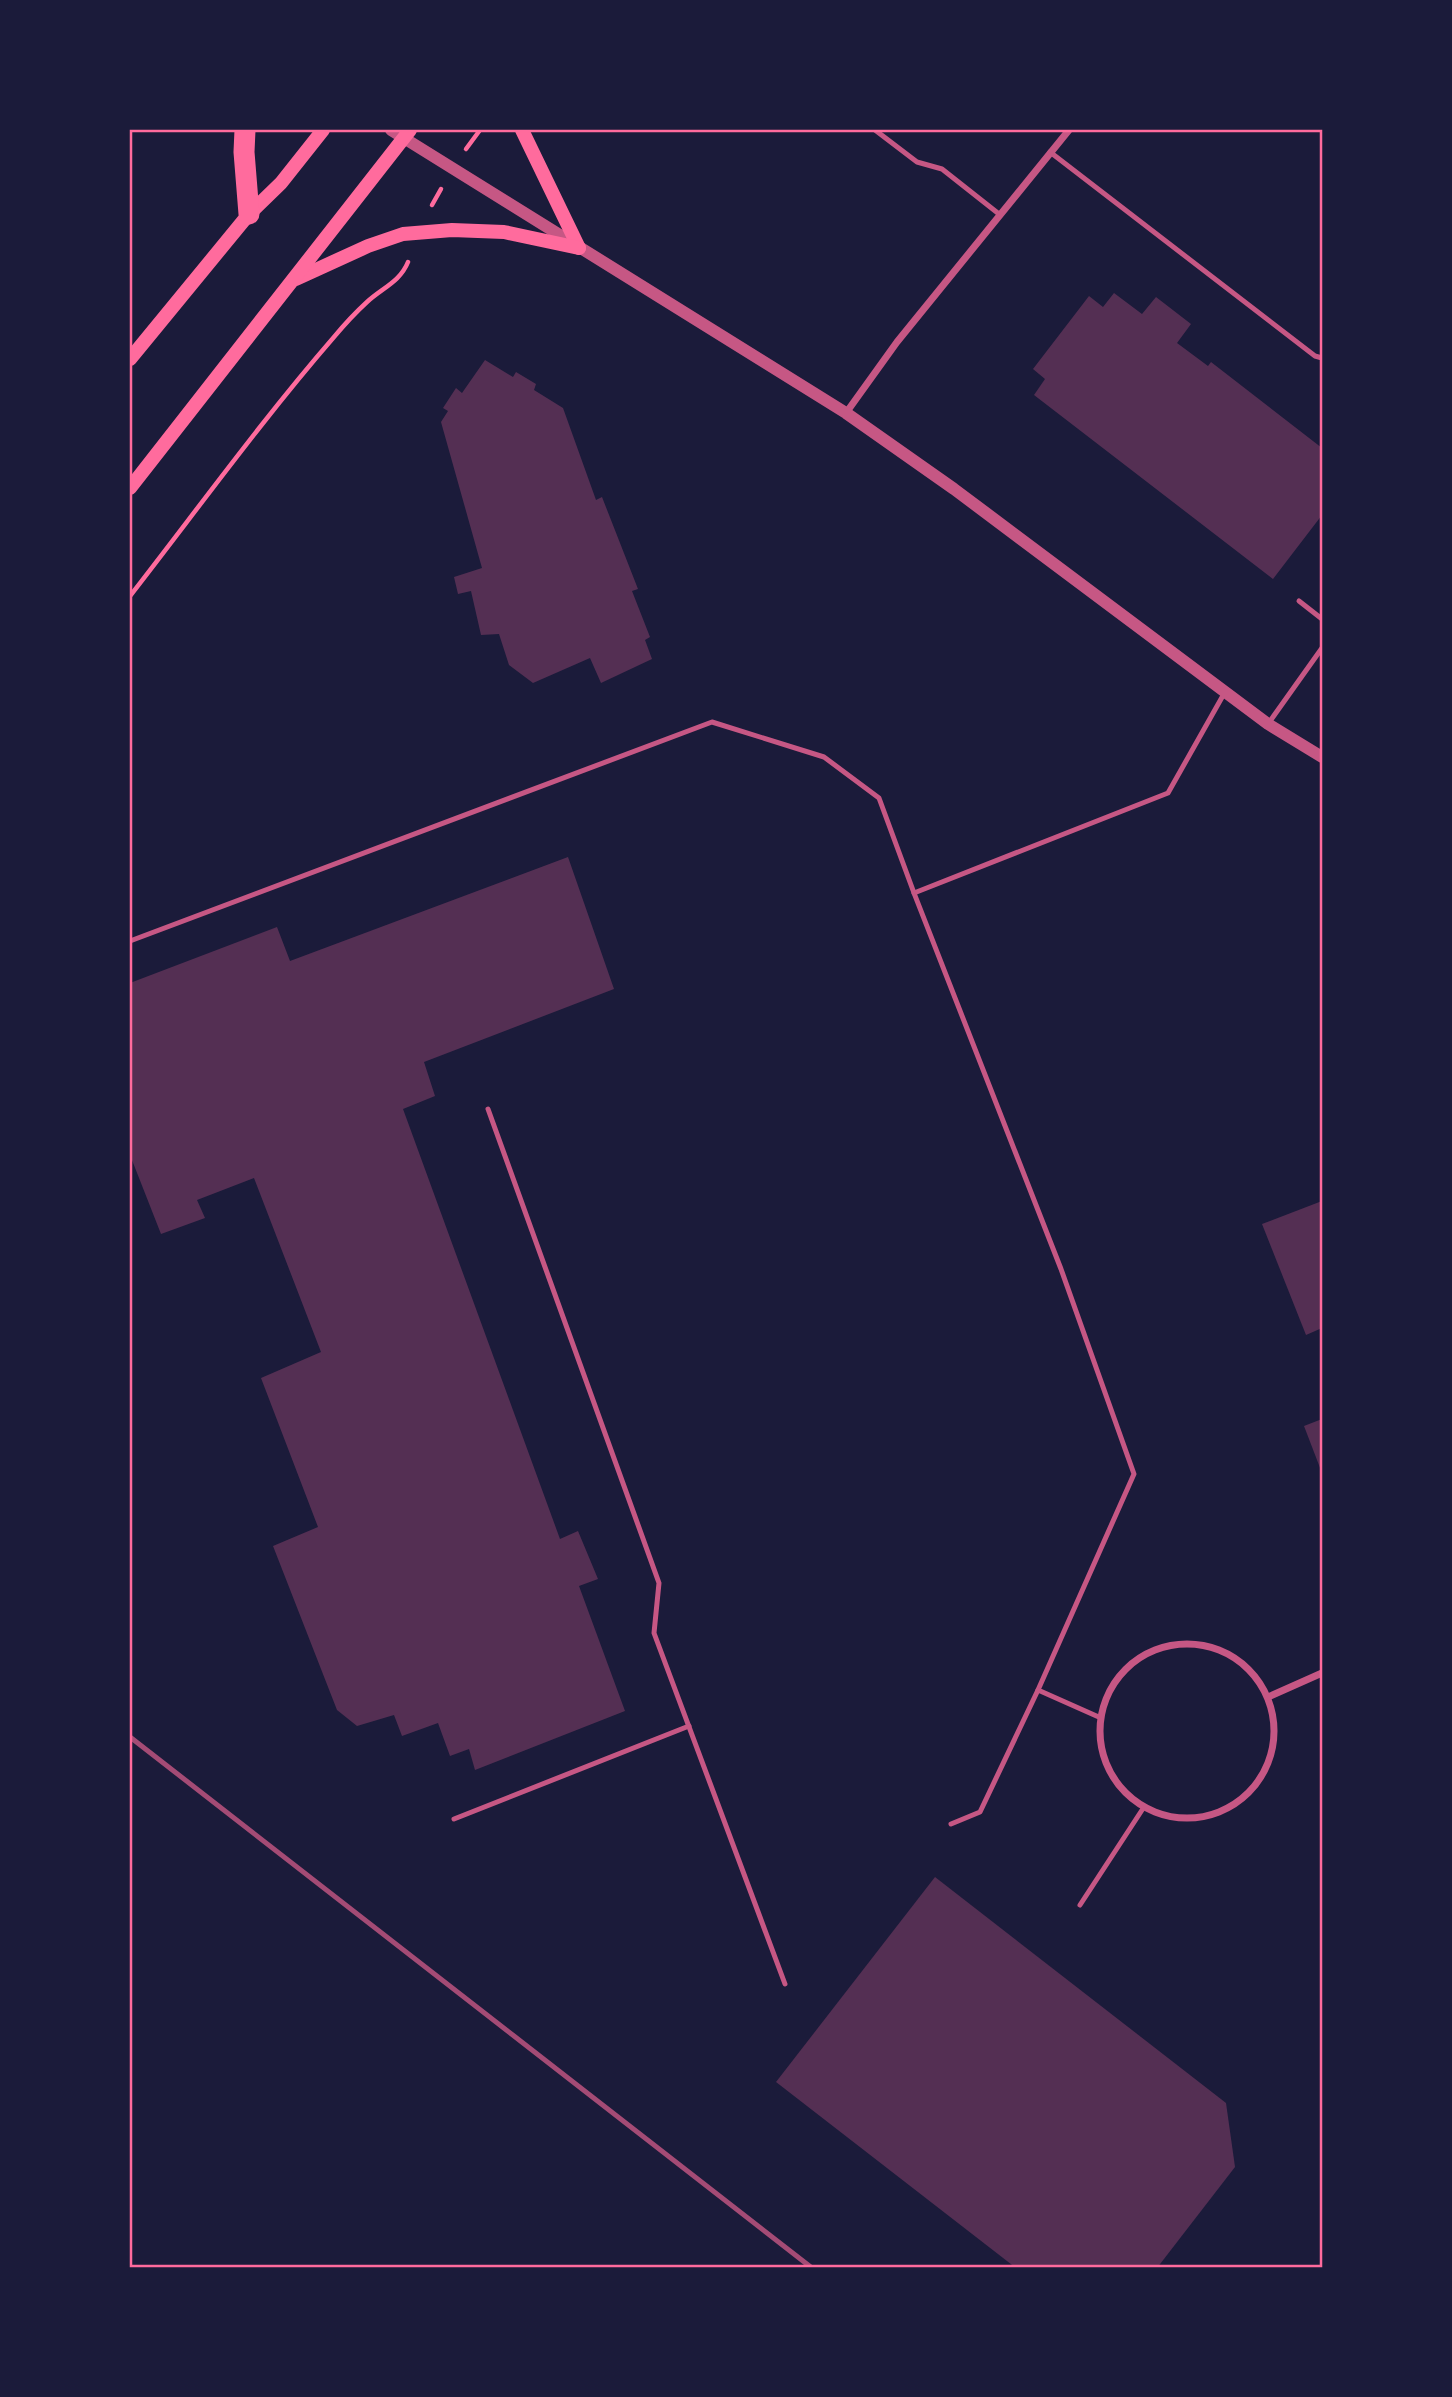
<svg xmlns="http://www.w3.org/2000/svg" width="1452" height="2397" viewBox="0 0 1452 2397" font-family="'Golos Text',sans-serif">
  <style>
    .building { fill: #542f53 }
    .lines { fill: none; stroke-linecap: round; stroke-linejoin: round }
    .path { stroke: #ff6b9d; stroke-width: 4.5 }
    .service { stroke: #c65784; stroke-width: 5 }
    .minor { stroke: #c65784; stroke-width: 7 }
    .tertiary { stroke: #c65784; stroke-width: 12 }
    .secondary { stroke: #ff6b9d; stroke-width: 14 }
    .motorway { stroke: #ff6b9d; stroke-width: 21 }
    .rail { stroke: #a44b75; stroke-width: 5 }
    .neatline { fill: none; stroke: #ff6b9d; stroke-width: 2.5 }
  </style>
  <rect width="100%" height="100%" fill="#1b1b3a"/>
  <g class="building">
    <polygon points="1114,293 1142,314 1156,297 1191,324 1177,343 1208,366 1211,362 1322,448 1322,515 1273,579 1034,395 1045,379 1033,369 1089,296 1103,307"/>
    <polygon points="485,360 513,377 516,372 536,384 534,390 563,408 596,500 602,497 638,589 632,591 650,637 645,640 652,659 601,683 590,658 533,683 509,665 499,634 481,635 471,591 458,594 454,577 482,568 441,422 448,411 443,408 456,388 462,393"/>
    <polygon points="568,857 614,989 424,1062 435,1096 403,1109 560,1539 578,1531 598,1579 579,1586 625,1711 475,1770 469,1749 450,1756 438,1723 402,1736 394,1715 357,1726 337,1710 273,1546 318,1527 261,1378 321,1352 254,1178 197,1200 205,1218 161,1234 130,1155 130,983 277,927 290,961"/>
    <polygon points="1322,1201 1322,1328 1306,1335 1262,1224"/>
    <polygon points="1322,1419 1322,1473 1304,1426"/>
    <polygon points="935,1877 1226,2103 1235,2167 1157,2268 1016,2268 776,2082"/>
  </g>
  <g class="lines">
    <g class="path">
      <polyline points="466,149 480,130"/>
      <polyline points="432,205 441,189"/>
      <path d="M130 596C197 510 262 420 334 337 344 325 355 313 367 302 382 288 400 282 408 262"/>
    </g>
    <g class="service">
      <polyline points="875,130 917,162 942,169 999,214"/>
      <polyline points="1050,152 1315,356 1322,358"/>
      <polyline points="1299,601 1322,619"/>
      <polyline points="1268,724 1322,648"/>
      <polyline points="914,893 1168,793 1225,692"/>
      <polyline points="130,941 712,722 824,757 879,798 914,893 1061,1269 1134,1474 1038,1690 1101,1718"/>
      <polyline points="488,1109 659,1583 654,1633 785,1984"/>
      <polyline points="454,1819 689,1726"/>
      <polyline points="951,1824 980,1812 1038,1690"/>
      <polyline points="1080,1905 1144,1807"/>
    </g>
    <g class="minor">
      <polyline points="846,413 897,342 1069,130"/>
      <circle cx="1187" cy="1731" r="87"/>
      <polyline points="1268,1697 1322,1673"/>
    </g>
    <polyline class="tertiary" points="391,130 846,413 954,489 1268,724 1322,757"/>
    <g class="secondary">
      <polyline points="522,130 579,248"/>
      <polyline points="296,279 368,246 403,234 452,230 504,232 579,248"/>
      <polyline points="130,359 249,214 281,183 323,130"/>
      <polyline points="130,488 410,130"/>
    </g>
    <polyline class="motorway" points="245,130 244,152 249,214"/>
    <polyline class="rail" points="130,1737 812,2268"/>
  </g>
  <rect width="1452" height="2397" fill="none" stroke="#1b1b3a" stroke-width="262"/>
  <rect x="131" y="131" width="1190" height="2135" class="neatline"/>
</svg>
